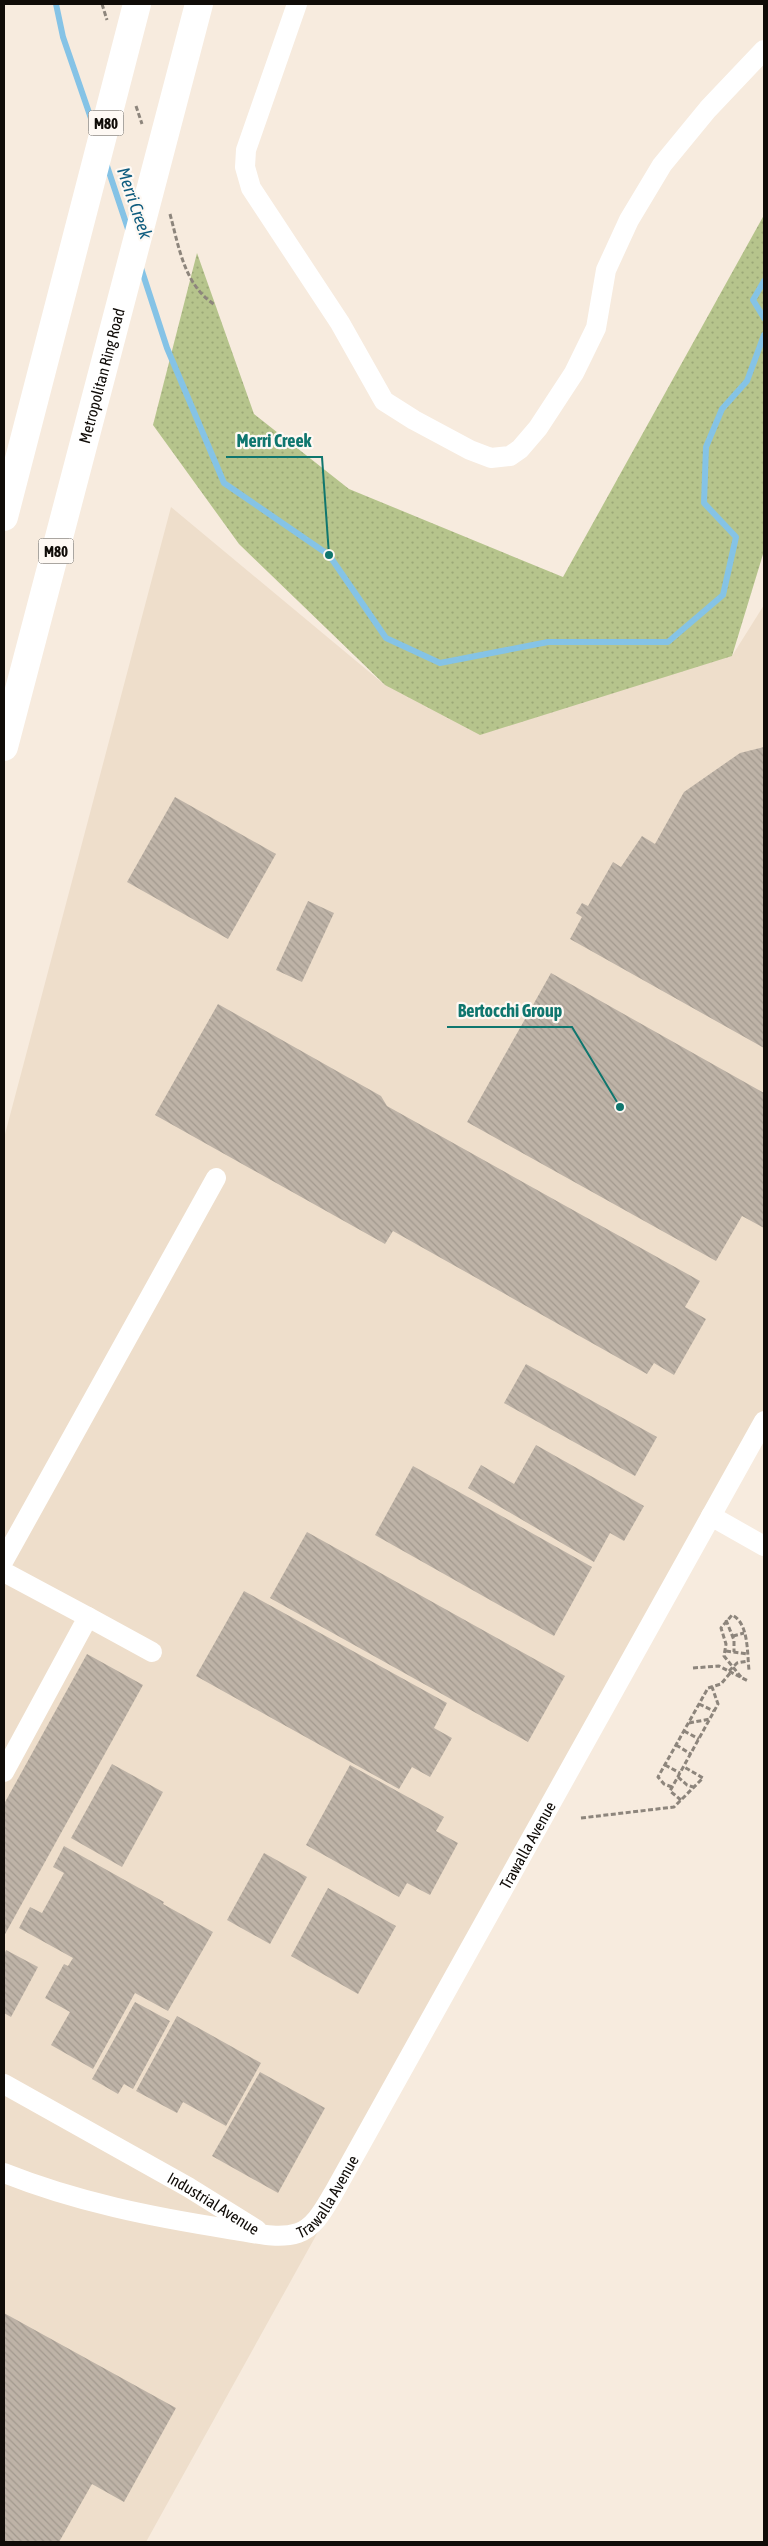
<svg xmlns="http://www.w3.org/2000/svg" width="768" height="2546" viewBox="0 0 768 2546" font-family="'Asap Condensed',sans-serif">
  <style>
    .built { fill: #eedecb }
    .grass { fill: url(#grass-dots) }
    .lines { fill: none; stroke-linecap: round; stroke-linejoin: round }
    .stream { stroke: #85c3e6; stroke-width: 6 }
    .building { fill: url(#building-back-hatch) }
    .path { stroke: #8d857c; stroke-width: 3; stroke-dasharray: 5 2.5; stroke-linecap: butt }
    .minor { stroke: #fff; stroke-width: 20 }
    .highway { stroke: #fff; stroke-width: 28 }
    .labels { text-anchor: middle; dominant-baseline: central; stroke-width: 4.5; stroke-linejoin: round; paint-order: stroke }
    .shield { fill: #fef9f4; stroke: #57534f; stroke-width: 1 }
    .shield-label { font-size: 15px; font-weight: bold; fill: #100c08 }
    .street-label { font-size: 16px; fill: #100c08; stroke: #fef9f4 }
    .water-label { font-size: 18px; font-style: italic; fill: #105d7f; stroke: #fef9f4 }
    .leader { fill: none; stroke: #0f766e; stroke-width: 2 }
    .callout-dot { fill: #0f766e; stroke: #fef9f4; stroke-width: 2 }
    .callout-label { font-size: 18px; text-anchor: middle; font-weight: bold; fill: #0f766e; stroke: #fef9f4; stroke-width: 4.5; stroke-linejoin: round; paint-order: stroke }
  </style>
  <defs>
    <pattern id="grass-dots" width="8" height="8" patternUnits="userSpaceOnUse" patternTransform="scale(1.25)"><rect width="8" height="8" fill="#b6c48c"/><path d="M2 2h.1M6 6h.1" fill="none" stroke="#9ba777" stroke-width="1.8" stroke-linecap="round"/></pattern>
    <pattern id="building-back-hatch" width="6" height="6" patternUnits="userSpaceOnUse" patternTransform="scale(1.25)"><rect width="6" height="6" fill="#beb3a7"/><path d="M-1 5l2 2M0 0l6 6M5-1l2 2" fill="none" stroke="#a2998e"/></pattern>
  </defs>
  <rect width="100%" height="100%" fill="#f7ebde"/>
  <polygon class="built" points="171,507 385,685 732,656 764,605 764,1428 146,2542 4,2542 4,1138"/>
  <polygon class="grass" points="764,215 764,551 732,656 480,735 385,685 239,544 153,425 197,253 254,414 349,489 563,577"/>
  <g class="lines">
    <g class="stream">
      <polyline points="56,4 63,37 95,130"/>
      <polyline points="106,163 129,232"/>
      <polyline points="140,265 167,348 224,483 329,555 386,638 440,663 548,642 668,642 723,595 736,537 704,503 706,447 722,409 747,381 764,335"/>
      <polyline points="764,281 753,300 764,318"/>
    </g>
  </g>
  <g class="building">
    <polygon points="764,747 764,1048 570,939 582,917 576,913 582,903 588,906 613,862 621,867 642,836 655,844 684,792 740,753"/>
    <polygon points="175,797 276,854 228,939 127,882"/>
    <polygon points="308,901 334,913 302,982 276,970"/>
    <polygon points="551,973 764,1093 764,1228 742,1216 716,1261 467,1122"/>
    <polygon points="218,1004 381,1096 387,1106 700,1281 685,1307 706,1319 674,1375 654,1363 647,1374 393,1231 385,1244 155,1115"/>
    <polygon points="526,1364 657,1437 635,1476 504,1403"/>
    <polygon points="536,1445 644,1506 624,1541 610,1533 594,1562 468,1488 481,1465 514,1484"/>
    <polygon points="413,1466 592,1567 554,1636 375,1535"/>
    <polygon points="307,1532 565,1676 528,1742 270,1598"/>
    <polygon points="244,1591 447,1703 434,1728 452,1738 430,1777 412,1767 399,1789 196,1676"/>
    <polygon points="87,1654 143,1685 4,1936 4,1804"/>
    <polygon points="112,1764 163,1792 122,1867 71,1838"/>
    <polygon points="350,1765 444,1817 436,1831 458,1843 430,1895 407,1883 399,1897 306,1845"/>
    <polygon points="64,1846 164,1902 163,1904 213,1932 168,2011 135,1993 93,2069 51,2045 70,2012 45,1998 64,1964 68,1966 73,1958 19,1928 30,1907 42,1913 64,1873 53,1867"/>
    <polygon points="264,1853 307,1877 270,1944 227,1920"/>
    <polygon points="328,1888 396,1926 358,1994 291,1956"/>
    <polygon points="6,1950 38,1967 11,2017 4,2013 4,1955"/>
    <polygon points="135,2002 170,2021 133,2089 124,2084 118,2094 92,2079"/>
    <polygon points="177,2016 261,2063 226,2126 183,2102 177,2113 136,2091"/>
    <polygon points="260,2072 325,2108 278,2193 212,2156"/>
    <polygon points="4,2313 176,2408 124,2502 92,2484 59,2542 4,2542"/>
  </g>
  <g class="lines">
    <g class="path">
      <polyline points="102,4 107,20"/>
      <polyline points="136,106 142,124"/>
      <path d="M170 214C179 247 184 285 215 305"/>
      <polyline points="726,1620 734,1640 734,1652"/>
      <polyline points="733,1636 744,1633"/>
      <polyline points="726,1651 748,1654"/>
      <polyline points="693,1668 719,1666 748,1681"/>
      <polyline points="729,1671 737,1663 748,1661"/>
      <path d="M741 1677 724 1656 726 1644 721 1628 732 1615C749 1623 747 1653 749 1670"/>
      <polyline points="699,1704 714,1711"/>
      <polyline points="689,1723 710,1719"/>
      <polyline points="684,1731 699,1739"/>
      <polyline points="676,1745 691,1754"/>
      <polyline points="665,1765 680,1773"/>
      <polyline points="678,1777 687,1785 693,1787"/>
      <polyline points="672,1787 664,1784 658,1777 708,1688 721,1684 731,1672"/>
      <polyline points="681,1800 670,1791 718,1704 712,1687"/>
      <polyline points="581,1818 674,1807 703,1778 684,1767"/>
    </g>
    <g class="minor">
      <polyline points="297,4 246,150 245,167 251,188 340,323 384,401 414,420 470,450 491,458 510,456 520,449 538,428 574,373 596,328 606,270 629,220 662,165 708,109 764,50"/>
      <polyline points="711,1516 764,1546"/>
      <polyline points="4,1560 216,1178"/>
      <polyline points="4,1572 88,1617 4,1772"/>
      <polyline points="88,1617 152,1652"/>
      <path id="s1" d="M4 2084 188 2187 257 2230"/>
      <path id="s2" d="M4 2173C77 2202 152 2217 229 2229 251 2232 277 2240 298 2233 315 2227 324 2209 333 2194L764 1421"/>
    </g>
    <g class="highway">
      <polyline points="4,517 137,4"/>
      <path id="s3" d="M4 747 199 4"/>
    </g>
  </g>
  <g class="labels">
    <g class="shield">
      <rect x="88.5" y="110.5" width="35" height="25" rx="4"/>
      <rect x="38.5" y="538.5" width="35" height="25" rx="4"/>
    </g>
    <g class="shield-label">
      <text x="106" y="123">M80</text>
      <text x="56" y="551">M80</text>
    </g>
    <g class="street-label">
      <text stroke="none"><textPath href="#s3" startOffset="384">Metropolitan Ring Road</textPath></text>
      <text stroke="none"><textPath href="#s2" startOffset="755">Trawalla Avenue</textPath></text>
      <text stroke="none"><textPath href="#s2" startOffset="350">Trawalla Avenue</textPath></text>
      <text stroke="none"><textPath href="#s1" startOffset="241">Industrial Avenue</textPath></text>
    </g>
    <g class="water-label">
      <text transform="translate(135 203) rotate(71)">Merri Creek</text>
    </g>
  </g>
  <path class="leader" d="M329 555L322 457H226M620 1107L572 1027H447"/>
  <g class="callout-dot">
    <circle cx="329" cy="555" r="5"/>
    <circle cx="620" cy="1107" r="5"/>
  </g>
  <g class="callout-label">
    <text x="274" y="447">Merri Creek</text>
    <text x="510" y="1017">Bertocchi Group</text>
  </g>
  <rect width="768" height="2546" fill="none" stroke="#100c08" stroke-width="10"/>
</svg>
